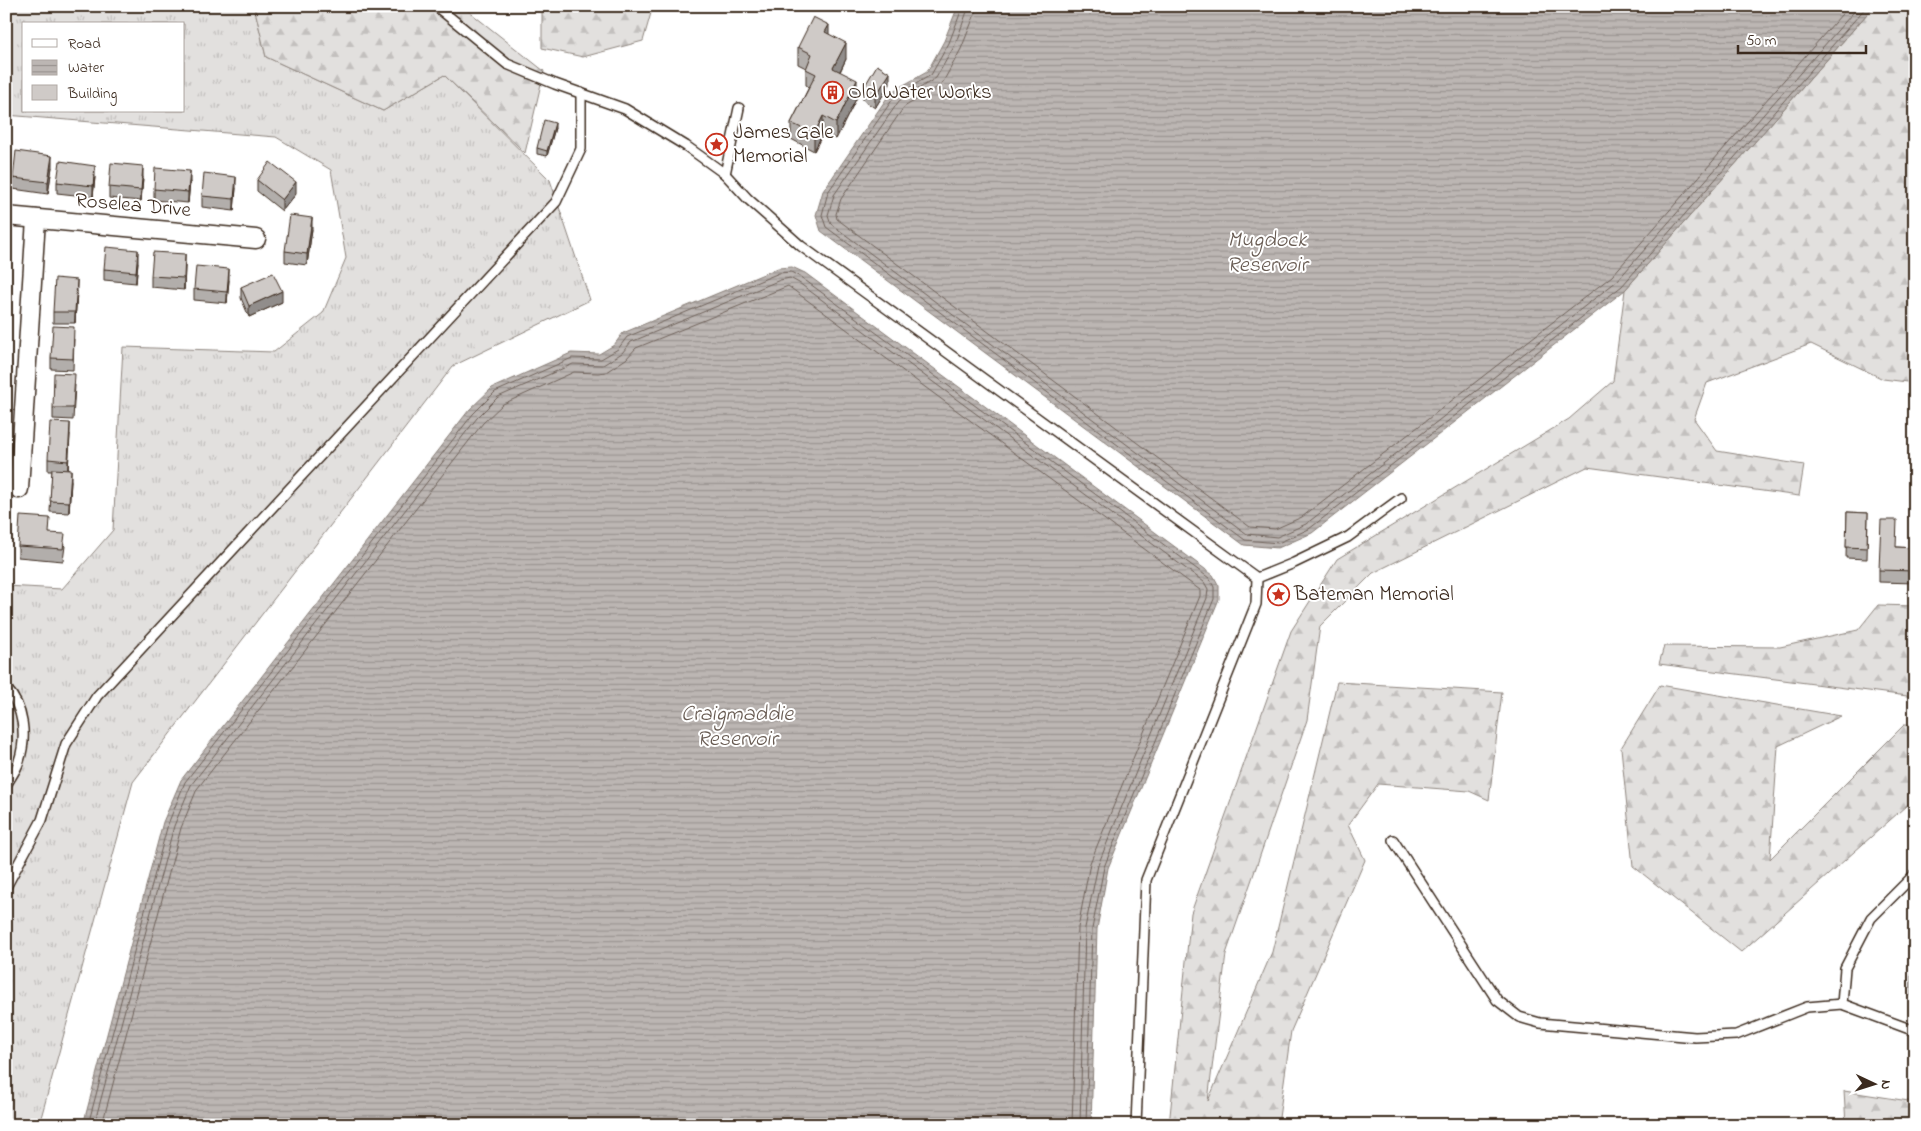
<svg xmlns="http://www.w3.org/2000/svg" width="1921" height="1131" viewBox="0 0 1921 1131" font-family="'Indie Flower',sans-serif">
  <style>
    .grass { fill: url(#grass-tufts); stroke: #8e857e; fill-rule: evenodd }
    .forest { fill: url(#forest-firs); stroke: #8e857e }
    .water { fill: url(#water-rules); stroke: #887e77 }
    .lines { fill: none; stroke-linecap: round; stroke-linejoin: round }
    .shore { stroke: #6f625a; stroke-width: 1 }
    .service-casing { stroke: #3b2a1e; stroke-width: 12 }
    .minor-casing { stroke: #3b2a1e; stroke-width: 21 }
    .service { stroke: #fff; stroke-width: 9 }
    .minor { stroke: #fff; stroke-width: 18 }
    .wall { fill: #b2aeab; stroke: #3b2a1e }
    .shaded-wall { fill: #918d8b; stroke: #3b2a1e }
    .building { fill: #cfcac7; stroke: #3b2a1e }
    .labels { text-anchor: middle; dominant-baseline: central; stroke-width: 4; stroke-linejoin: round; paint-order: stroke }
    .poi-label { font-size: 21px; fill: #3b2a1e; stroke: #fff; text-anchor: start }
    .street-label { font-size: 21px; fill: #3b2a1e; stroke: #fff }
    .water-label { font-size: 22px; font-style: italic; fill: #685b52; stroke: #fff }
  </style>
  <defs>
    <pattern id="grass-tufts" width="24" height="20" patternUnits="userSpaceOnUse" patternTransform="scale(1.25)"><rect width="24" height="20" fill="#e2e0de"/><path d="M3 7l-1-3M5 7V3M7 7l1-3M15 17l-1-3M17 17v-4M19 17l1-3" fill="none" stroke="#c3c0be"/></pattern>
    <pattern id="forest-firs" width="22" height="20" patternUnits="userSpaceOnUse" patternTransform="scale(1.25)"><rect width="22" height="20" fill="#e2e0de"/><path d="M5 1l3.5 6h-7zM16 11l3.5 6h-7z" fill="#c3c0be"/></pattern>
    <pattern id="water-rules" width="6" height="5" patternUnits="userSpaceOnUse" patternTransform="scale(1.25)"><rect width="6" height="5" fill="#bcb6b3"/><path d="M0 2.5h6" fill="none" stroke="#9a9491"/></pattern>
  </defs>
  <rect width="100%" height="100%" fill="#fff"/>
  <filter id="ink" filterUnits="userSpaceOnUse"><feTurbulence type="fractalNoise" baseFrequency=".02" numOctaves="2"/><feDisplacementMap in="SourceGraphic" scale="10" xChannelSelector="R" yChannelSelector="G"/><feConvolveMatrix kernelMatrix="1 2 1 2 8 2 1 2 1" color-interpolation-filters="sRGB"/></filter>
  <g filter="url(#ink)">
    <path class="grass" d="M6 6H254L266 57 383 111 444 75 550 180 590 300 453 366 133 782 39 1125H6V586L62 589 113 530 123 347 274 352 323 313 346 258 331 170 276 137 6 115ZM24 24H184V111H24Z"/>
    <g class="forest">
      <polygon points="254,6 462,6 544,71 525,153 444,75 383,111 266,57"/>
      <polygon points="542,6 653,6 643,41 583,57 542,48"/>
      <polygon points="1874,6 1915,6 1915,383 1883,379 1811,344 1707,383 1694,419 1717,451 1804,465 1799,496 1587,467 1373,573 1320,626 1307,720 1226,954 1208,1101 1272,952 1337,682 1502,692 1489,800 1469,791 1378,784 1348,825 1365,860 1291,1031 1278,1125 1169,1125 1191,913 1291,631 1337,559 1569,419 1613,381 1625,290"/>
      <polygon points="1878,605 1915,606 1915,697 1659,664 1664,646 1780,647 1858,630"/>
      <polygon points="1660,685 1841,716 1778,746 1770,859 1904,725 1915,725 1915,798 1741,952 1633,866 1621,748"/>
      <polygon points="1844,1091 1915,1102 1915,1125 1846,1125"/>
    </g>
    <g class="water">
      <polygon points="958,6 1874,6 1625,290 1312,533 1278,548 1244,545 821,231 816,215 823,191 891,92 927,72 944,41"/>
      <polygon points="792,267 805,273 1213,575 1219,586 1219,599 1108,868 1097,929 1091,1125 83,1125 163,822 181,780 469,410 492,388 571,353 599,354 614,345 623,333 778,268"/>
    </g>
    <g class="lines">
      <g class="shore">
        <polyline points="963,6 949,43 931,75 895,96 828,192 822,215 826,227 1245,540 1278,543 1309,529 1622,286 1867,6"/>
        <polyline points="969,6 955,45 936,78 899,101 834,195 828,215 831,224 1247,534 1277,537 1306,524 1617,281 1859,6"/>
        <polyline points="976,6 975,14 961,49 943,82 936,88 904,107 841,199 836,214 837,219 1250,527 1275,529 1302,517 1612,276 1849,6"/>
        <polyline points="88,1125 168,824 185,782 473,414 495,392 572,358 601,359 618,349 627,337 779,273 791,272 802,278 1209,578 1214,587 1214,599 1104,867 1092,929 1086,1125"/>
        <polyline points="94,1125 174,826 191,785 477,418 498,397 573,364 603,365 622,353 631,342 780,280 790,278 799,283 1204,582 1208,589 1207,598 1098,865 1085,928 1080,1125"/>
        <polyline points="102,1125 181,828 197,789 483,423 503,404 574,372 598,373 606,372 626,359 636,348 788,286 1200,590 1200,596 1090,863 1078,928 1072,1125"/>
      </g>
      <defs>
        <g id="service">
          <polyline points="436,6 507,64 555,84 625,109 686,146 725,174 748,199 801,246 1257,578 1256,604 1146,880 1136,1125"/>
          <polyline points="725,174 739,108"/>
          <polyline points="1257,578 1294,563 1348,537 1401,498"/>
          <path d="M6 688C24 707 27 737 19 761 17 769 10 778 6 785"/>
          <polyline points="1393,840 1497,1000 1519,1017 1540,1023 1695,1037 1736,1035 1807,1007 1842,1004 1915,1031"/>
          <polyline points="6,887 42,820 66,744 97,696 556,202 581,149 581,93"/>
          <polyline points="1842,1004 1845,968 1871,918 1915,874"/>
        </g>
        <g id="minor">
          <polyline points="6,216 256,239"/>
          <polyline points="19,489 36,219"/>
        </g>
      </defs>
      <use href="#service" class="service-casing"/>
      <use href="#minor" class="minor-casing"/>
      <use href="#service" class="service"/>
      <use href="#minor" class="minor"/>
    </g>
    <g class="wall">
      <polygon points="829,34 846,59 840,72 857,97 836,139 823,133 814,151 791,139 791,123 809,87 806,85 806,68 798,64 798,47"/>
      <polygon points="890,84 875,108 863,100 863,89"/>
      <polygon points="555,128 547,156 537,154 537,148"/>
      <polygon points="52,167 48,194 13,189 13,178"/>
      <polygon points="95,177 93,197 57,193 57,182"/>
      <polygon points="143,177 141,201 109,198 109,187"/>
      <polygon points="257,180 296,194 282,211 257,191"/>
      <polygon points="190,182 188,203 154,200 154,189"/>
      <polygon points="236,188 234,211 202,207 202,196"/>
      <polygon points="312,229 307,265 285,262 285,251"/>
      <polygon points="138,262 136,283 104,280 104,269"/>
      <polygon points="185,266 184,290 151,287 151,276"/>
      <polygon points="229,280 227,303 194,300 194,289"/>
      <polygon points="241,287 282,302 249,317 241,298"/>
      <polygon points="77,291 75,323 53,323 53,312"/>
      <polygon points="74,339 73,370 51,369 51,358"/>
      <polygon points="75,385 73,420 53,419 53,408"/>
      <polygon points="70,434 68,470 71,481 69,513 50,512 52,471 48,471 48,459"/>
      <polygon points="1847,512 1868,513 1867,559 1846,558"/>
      <polygon points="50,533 65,546 63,561 18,557 18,546"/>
      <polygon points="1896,547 1915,548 1915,583 1879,582 1879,570"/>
      <polygon points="1915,965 1915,999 1911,998 1911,976"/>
    </g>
    <g class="shaded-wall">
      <polygon points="829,25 829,42 825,32"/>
      <polygon points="846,43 846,59 833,85 833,68"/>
      <polygon points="890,73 890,84 875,108 875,97"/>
      <polygon points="857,80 857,97 836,139 836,123"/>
      <polygon points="823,116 823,133 814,151 814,134"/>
      <polygon points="555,123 555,128 547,156 547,151"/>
      <polygon points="52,156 52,167 48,194 48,182"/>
      <polygon points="95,166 95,177 93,197 93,186"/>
      <polygon points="143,166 143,177 141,201 141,190"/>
      <polygon points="190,171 190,182 188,203 188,192"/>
      <polygon points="236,177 236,188 234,211 234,199"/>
      <polygon points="296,182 296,194 282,211 282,200"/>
      <polygon points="312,218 312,229 307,265 307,254"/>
      <polygon points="138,250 138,262 136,283 136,272"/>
      <polygon points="185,254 185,266 184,290 184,278"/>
      <polygon points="229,269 229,280 227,303 227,292"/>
      <polygon points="77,280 77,291 75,323 75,312"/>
      <polygon points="282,291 282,302 249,317 249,306"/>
      <polygon points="70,423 70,434 68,472 68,461"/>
      <polygon points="71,470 71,481 69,513 69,502"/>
    </g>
    <g class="building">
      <polygon points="813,17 829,25 825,32 846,43 833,68 857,80 836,123 823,116 814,134 791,123 816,74 806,69 812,54 798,47"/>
      <polygon points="877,65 890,73 875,97 863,89"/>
      <polygon points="544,120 555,123 547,151 537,148"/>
      <polygon points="16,151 52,156 48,182 13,178"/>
      <polygon points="60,161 95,166 93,186 57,182"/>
      <polygon points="270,162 296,182 282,200 257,180"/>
      <polygon points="111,163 143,166 141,190 109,187"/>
      <polygon points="155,168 190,171 188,192 154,189"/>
      <polygon points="204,173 236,177 234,199 202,196"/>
      <polygon points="290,215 312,218 307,254 285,251"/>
      <polygon points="106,247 138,250 136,272 104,269"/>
      <polygon points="153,252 185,254 184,278 151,276"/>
      <polygon points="196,266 229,269 227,292 194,289"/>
      <polygon points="273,273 282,291 249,306 241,287"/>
      <polygon points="55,278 77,280 75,312 53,312"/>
      <polygon points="53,326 74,327 73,359 51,358"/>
      <polygon points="54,373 75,374 73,408 53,408"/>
      <polygon points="50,422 70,423 68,461 48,459"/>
      <polygon points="52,469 71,470 69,502 50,501"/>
      <polygon points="1847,512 1868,513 1867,548 1846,547"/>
      <polygon points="20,516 50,518 49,533 65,534 63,549 18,546"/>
      <polygon points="1881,520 1897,520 1896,547 1915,548 1915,571 1879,570"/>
      <polygon points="1915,965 1915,977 1911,976"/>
    </g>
  </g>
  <defs>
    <symbol id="building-ring" viewBox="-11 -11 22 22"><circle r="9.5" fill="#fff" stroke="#c8321e" stroke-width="1.5"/><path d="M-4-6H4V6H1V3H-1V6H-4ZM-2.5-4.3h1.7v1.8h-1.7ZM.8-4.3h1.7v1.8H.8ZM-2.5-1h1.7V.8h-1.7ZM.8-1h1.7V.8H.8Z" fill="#c8321e"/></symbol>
    <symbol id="sight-ring" viewBox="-11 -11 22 22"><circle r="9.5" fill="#fff" stroke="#c8321e" stroke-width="1.5"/><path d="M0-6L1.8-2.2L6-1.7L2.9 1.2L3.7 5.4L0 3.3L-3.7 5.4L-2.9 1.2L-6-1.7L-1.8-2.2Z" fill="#c8321e"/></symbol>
  </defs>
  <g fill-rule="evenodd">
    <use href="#building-ring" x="820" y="80" width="25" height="25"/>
    <use href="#sight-ring" x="704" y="132" width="25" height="25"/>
    <use href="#sight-ring" x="1266" y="582" width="25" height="25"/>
  </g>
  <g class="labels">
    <g class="poi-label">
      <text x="848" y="93">Old Water Works</text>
      <text x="733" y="133">James Gale<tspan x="733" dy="24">Memorial</tspan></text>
      <text x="1294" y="595">Bateman Memorial</text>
    </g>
    <g class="street-label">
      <text transform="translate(133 206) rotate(5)">Roselea Drive</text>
    </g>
    <g class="water-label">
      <text x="1267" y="241">Mugdock<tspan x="1267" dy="25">Reservoir</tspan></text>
      <text x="737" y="715">Craigmaddie<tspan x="737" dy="25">Reservoir</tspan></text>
    </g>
  </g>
  <rect width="1921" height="1131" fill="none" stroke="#fff" stroke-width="25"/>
  <rect x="12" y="12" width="1896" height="1106" fill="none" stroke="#3b2a1e" stroke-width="2" filter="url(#ink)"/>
  <rect x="22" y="22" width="162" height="90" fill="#ffffff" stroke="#b1aaa5"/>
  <rect x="32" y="39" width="25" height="8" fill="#ffffff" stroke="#b1aaa5"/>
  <text x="68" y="48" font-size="15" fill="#3b2a1e">Road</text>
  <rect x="32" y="60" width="25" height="15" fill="url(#water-rules)" stroke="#b1aaa5"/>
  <text x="68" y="72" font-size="15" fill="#3b2a1e">Water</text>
  <rect x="32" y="85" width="25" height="15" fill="#cfcac7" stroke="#b1aaa5"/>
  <text x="68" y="98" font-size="15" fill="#3b2a1e">Building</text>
  <g transform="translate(1874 1084) rotate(94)" stroke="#ffffff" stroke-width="4" paint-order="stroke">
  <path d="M0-4L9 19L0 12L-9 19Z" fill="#3b2a1e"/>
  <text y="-8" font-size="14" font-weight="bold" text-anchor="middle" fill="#3b2a1e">N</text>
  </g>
  <path d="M1738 45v8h128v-8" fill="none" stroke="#3b2a1e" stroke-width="2.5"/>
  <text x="1746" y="45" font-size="15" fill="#3b2a1e" stroke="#ffffff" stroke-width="4" paint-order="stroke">50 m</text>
</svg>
